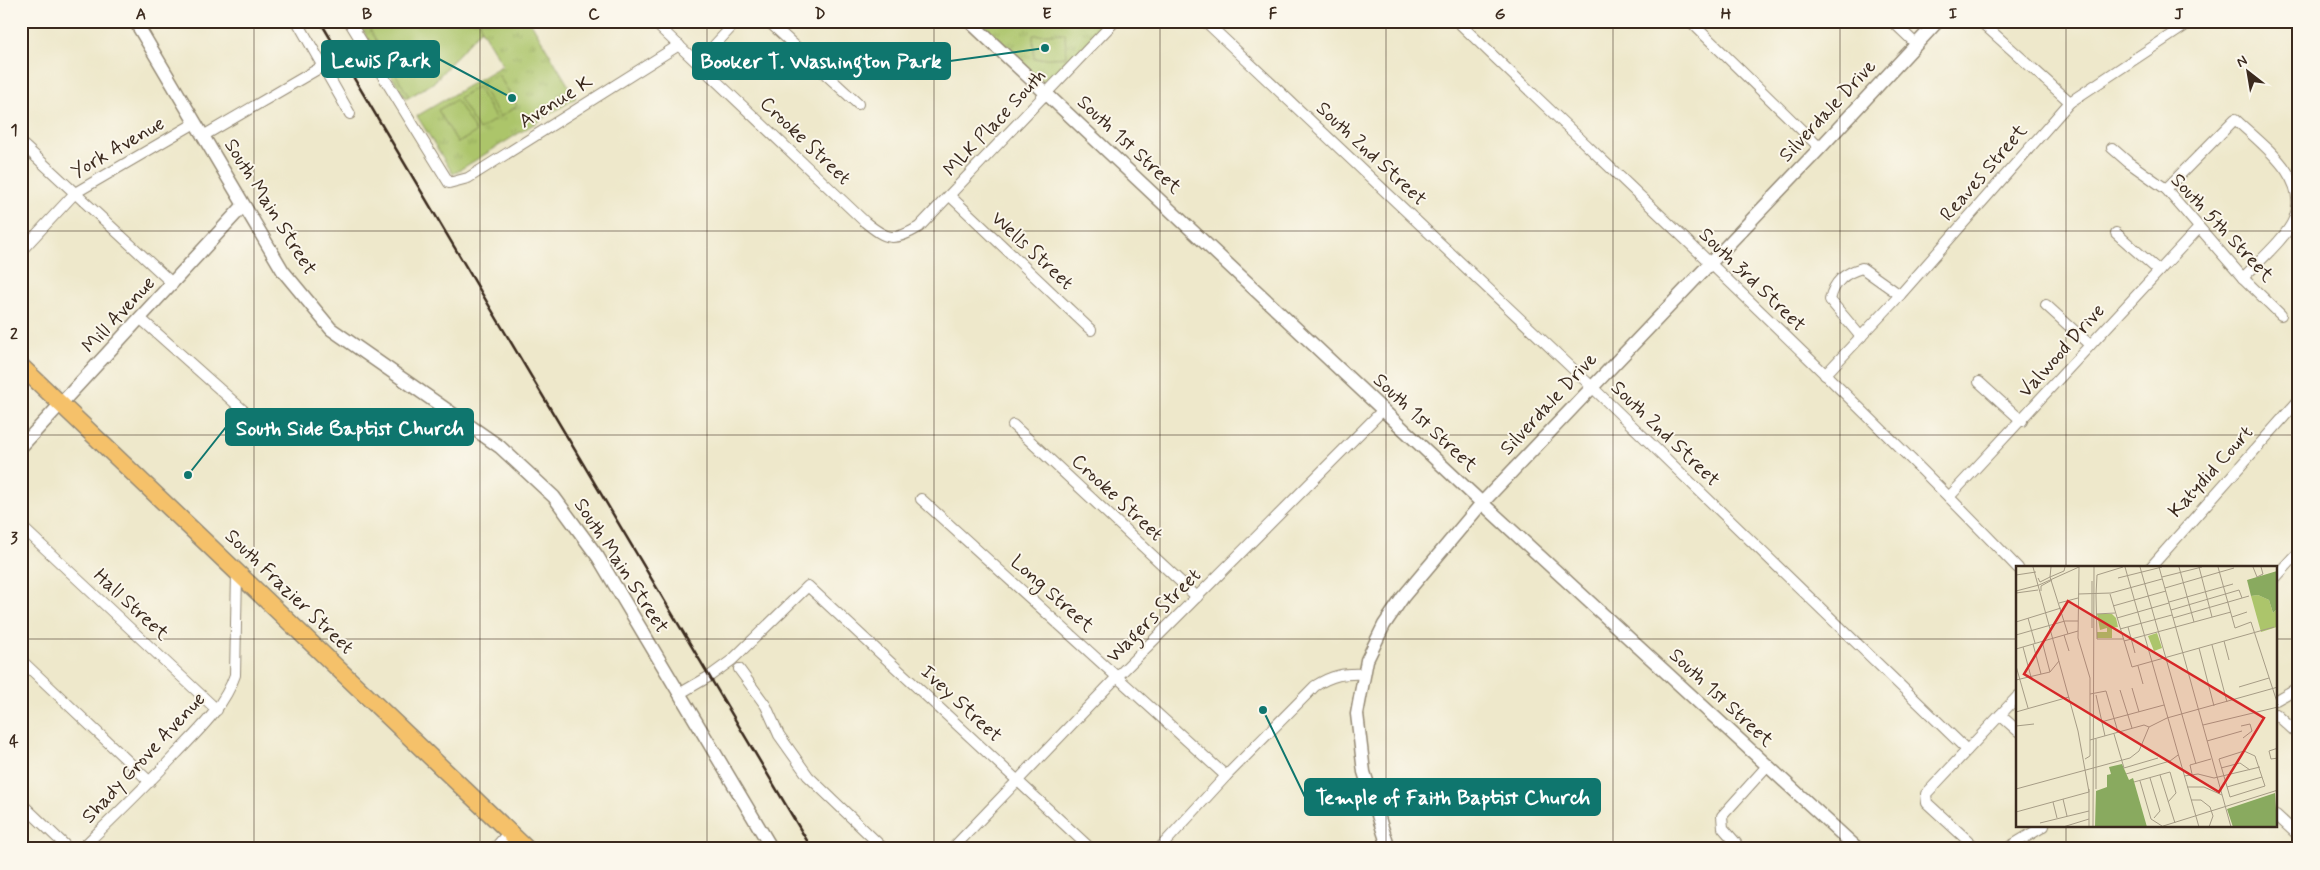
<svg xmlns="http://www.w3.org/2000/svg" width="2320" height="870" viewBox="0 0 2320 870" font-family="Mynerve,sans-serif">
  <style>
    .grass { fill: url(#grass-tufts); stroke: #747844 }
    .garden { fill: #acc56b; stroke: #747844 }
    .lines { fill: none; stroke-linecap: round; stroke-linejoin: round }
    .minor-casing { stroke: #948974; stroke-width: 12 }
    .tertiary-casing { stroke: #948974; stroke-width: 15 }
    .primary-casing { stroke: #948974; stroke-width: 19 }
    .minor { stroke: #fff; stroke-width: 10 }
    .tertiary { stroke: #fff; stroke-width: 12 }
    .primary { stroke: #f5c16b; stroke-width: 16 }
    .rail { stroke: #3b2a1e; stroke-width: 2.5 }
    .grid { fill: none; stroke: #3b2a1e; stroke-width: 1; stroke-opacity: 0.55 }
    .labels { text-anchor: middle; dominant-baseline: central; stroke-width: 4; stroke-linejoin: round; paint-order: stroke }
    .street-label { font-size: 20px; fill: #3b2a1e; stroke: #fbf7ec }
    .inset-road { fill: none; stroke: #a69c86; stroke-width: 1 }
    .view { fill: #d62828; fill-opacity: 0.15; stroke: #d62828; stroke-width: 2.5 }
    .inset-edge { fill: none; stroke: #3b2a1e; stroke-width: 2.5 }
    .leader { fill: none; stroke: #0f766e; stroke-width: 2 }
    .callout-dot { fill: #0f766e; stroke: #fbf7ec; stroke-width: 2 }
    .callout { fill: #0f766e; stroke: #0f766e; stroke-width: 2 }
    .callout-label { font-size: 21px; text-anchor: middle; font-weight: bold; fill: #fff }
    .neatline { fill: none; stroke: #3b2a1e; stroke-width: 2 }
    .grid-label { font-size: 16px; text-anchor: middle; font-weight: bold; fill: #3b2a1e }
  </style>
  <defs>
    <pattern id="grass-tufts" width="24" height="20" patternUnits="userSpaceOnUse" patternTransform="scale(1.25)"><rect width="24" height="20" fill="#acc56b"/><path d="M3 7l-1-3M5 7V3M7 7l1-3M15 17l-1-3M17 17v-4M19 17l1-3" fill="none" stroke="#95a95c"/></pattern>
  </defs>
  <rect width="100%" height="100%" fill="#fbf7ec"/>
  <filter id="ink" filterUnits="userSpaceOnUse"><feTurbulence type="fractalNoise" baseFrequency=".02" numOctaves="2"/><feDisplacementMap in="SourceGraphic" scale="10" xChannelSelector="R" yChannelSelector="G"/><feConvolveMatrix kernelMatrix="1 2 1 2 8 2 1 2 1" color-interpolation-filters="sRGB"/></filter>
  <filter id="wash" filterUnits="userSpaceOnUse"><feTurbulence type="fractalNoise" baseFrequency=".0096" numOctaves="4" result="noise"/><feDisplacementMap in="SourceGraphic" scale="20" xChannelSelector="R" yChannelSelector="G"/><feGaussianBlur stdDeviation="1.12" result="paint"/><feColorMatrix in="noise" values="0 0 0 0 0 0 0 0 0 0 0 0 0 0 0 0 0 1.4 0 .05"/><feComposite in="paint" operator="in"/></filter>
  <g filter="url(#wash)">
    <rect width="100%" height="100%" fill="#eee8cb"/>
    <g class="grass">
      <polygon points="357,21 530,21 576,98 453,174 417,116 503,65 481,29 433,83 406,99"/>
      <polygon points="979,21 1108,21 1057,75 1046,83 1039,79"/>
    </g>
    <g class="garden">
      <polygon points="365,21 480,21 481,29 433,83 409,97"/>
      <polygon points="1065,33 1066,57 1034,59 1033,35"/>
      <polygon points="498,74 517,106 500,117 480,85"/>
      <polygon points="477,87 496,119 479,130 459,98"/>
      <polygon points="456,100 476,132 458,143 438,110"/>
    </g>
  </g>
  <g filter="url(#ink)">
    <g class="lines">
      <defs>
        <g id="minor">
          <polyline points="297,21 350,114"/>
          <polyline points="349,21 449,183 468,178 679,45"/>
          <path d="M653 21 865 222C887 240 894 242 919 227L1115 21"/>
          <polyline points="768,21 858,104"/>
          <polyline points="1205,21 1591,386 1967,750"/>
          <path d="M1457 21C1645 202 1837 380 2018 568"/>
          <polyline points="1690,21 1820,148"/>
          <polyline points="1892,21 1916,44"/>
          <polyline points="1980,21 2070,102"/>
          <polyline points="698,63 737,21"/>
          <polyline points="203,136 323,66"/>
          <polyline points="21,143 173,284"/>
          <polyline points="2112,148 2128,162 2166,189 2243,278 2281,315"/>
          <path d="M2166 189 2235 119C2261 144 2311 178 2294 219 2288 236 2256 264 2243 278"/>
          <polyline points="950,196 1091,330"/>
          <polyline points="2116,233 2159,271"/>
          <polyline points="21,251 75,193 195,123"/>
          <polyline points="2046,305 2090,345"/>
          <polyline points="141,319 271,435"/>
          <path d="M1861 337 1830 300C1834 281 1845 273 1862 268L1900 295"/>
          <polyline points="1825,375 1900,295 2070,102 2192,21"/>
          <polyline points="1979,382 2022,421"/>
          <polyline points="1013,425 1197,597"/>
          <polyline points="1949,497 2199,228"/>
          <polyline points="921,499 1226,776"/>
          <polyline points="21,526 217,710"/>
          <polyline points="2150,568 2299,400"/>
          <polyline points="2276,577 2299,552"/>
          <polyline points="21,660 150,782"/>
          <polyline points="739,669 766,706 779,735 808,776 884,849"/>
          <polyline points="679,694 710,676 732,660 808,586 1091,849"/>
          <polyline points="2276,700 2299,687"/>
          <polyline points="2276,714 2299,735"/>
          <polyline points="2000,715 2018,731"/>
          <polyline points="21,803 69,849"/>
          <polyline points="2276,815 2299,836"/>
          <path d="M81 849C113 818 145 787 176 754 199 730 224 707 235 675L237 572"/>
          <polyline points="494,849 509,832"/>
          <polyline points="952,849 1117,677 1383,410"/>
          <path d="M1159 849 1226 776 1315 686C1332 675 1344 673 1364 674"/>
          <polyline points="1737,849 1736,843 1723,828 1722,816 1767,766"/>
          <polyline points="1977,849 1927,803 1926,794 2018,696"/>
          <polyline points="2006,849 2044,826"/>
        </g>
        <g id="tertiary">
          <polyline points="135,21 283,271 331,329 500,447 554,497 598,557 772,849"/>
          <polyline points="969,21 1482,503 1858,849"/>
          <polyline points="21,447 243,206"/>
          <polyline points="1389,849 1364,772 1357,714 1367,660 1384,625 1403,597 1482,503 1820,148 1938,21"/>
        </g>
        <polyline id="primary" points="21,366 527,849"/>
      </defs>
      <use href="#minor" class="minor-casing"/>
      <use href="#tertiary" class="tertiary-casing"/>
      <use href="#primary" class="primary-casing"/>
      <use href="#minor" class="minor"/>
      <use href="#tertiary" class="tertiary"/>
      <use href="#primary" class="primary"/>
      <polyline class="rail" points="320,21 812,849"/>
    </g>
  </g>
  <path class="grid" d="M254 21V849M480 21V849M707 21V849M934 21V849M1160 21V849M1386 21V849M1613 21V849M1840 21V849M2066 21V568M21 231H2299M21 435H2299M21 639H2018M2276 639H2299M2066 826V849"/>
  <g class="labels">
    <g class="street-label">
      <text transform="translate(556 102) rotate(-32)">Avenue K</text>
      <text transform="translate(1828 111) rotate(-47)">Silverdale Drive</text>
      <text transform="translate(995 123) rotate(-47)">MLK Place South</text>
      <text transform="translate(805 141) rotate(44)">Crooke Street</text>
      <text transform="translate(1129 145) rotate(43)">South 1st Street</text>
      <text transform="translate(118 148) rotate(-30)">York Avenue</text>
      <text transform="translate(1371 154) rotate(43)">South 2nd Street</text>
      <text transform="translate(1984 173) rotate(-49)">Reaves Street</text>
      <text transform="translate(270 207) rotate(58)">South Main Street</text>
      <text transform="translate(2222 228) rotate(47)">South 5th Street</text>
      <text transform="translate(1032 251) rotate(43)">Wells Street</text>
      <text transform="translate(1752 280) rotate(44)">South 3rd Street</text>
      <text transform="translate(119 315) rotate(-47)">Mill Avenue</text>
      <text transform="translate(2062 351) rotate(-48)">Valwood Drive</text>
      <text transform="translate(1549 404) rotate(-47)">Silverdale Drive</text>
      <text transform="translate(1425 423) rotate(43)">South 1st Street</text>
      <text transform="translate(1665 434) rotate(44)">South 2nd Street</text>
      <text transform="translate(2211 472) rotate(-48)">Katydid Court</text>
      <text transform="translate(1117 498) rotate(43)">Crooke Street</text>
      <text transform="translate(621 566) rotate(57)">South Main Street</text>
      <text transform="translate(289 592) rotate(44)">South Frazier Street</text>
      <text transform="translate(1052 594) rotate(42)">Long Street</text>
      <text transform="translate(131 605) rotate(43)">Hall Street</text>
      <text transform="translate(1154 616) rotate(-45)">Wagers Street</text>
      <text transform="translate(1721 698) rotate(43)">South 1st Street</text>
      <text transform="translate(961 704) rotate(43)">Ivey Street</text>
      <text transform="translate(144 758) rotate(-47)">Shady Grove Avenue</text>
    </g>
  </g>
  <g transform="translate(2016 566)">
    <rect width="261" height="261" fill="#eee8cb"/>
    <path d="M242 29 253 34 257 47 261 43V61L245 66 235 30ZM81 48H96L100 52 102 61 96 62V72H81V66H91V62L84 64Z" fill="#acc56b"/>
    <path d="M261 5V43L257 47 253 34 242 29 235 30 231 14ZM106 198 113 214 117 212 131 261H79L80 225 91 221V209L95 208 93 201ZM259 227 261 261H217L211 243Z" fill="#89aa5f"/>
    <path d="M141 67 146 82 138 85 132 70Z" fill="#acc56b"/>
    <path class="inset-road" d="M17 1 62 165 73 226M35 1 34 11 52 68M63 1 62 72 74 112V190L69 193M109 1 183 261M124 1 180 198M143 1 215 261M163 1 178 56M183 1 196 51M202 1 219 62 235 56 262 139M237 1 241 11 247 8 245 1M0 9 20 6M146 11 186 1M22 12 24 16 34 11 48 5 49 1M102 12 146 1M149 22 218 2M0 25 23 19 63 1M25 25V20L36 14M0 27 22 24M62 28 95 27 146 13M94 28 116 101 258 61M153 36 217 18M43 37 62 32M97 40 150 25M155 44 223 24 226 32M80 48 99 47M216 51 231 46M12 52 19 77M101 52 153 37M157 52 233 30M0 56 45 42M112 61 119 87M76 62V15M104 63 156 49M0 69 49 55H62M48 69 53 85M107 73H81L80 29 81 9 107 1M26 75 34 106M108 75 215 46M208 75 213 94M17 78 25 108M196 79 211 136M7 81 15 111M183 82 198 140M0 83 62 65M0 100 12 142M122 100 127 118M0 114 34 106 43 95M223 121 253 112M116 122 123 146M104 124 116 162M74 128 90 125 102 166M80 129 89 170M0 146 53 131M85 156 148 139M187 159 262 141M0 160 18 158M225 160 234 158 236 165 227 172M98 168 108 202 142 192M74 174 128 159 133 161 151 152 262 121M191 175 226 165M262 182 253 185 255 193 262 192M228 185 239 190 249 220 214 231 203 193ZM205 202 224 197 234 204M110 208 154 195 162 189M176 208 174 199 195 193M144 209 159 257M168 210 182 208 198 212 244 201M134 212 144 245 138 252M124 215 135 253 146 260M118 216 154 206 160 227 152 236M171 221H188L206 229M211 221 246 211M0 223 114 192 123 185 133 161M80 223V173M47 233 51 250M175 234H185L194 241 197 250 193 261M37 236 41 252M0 246 73 226M24 257 73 245M47 261 73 253M73 261V223M77 261 78 1M144 261 262 224"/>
    <path class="view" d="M52 35 248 152 203 226 8 108Z"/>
    <rect width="261" height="261" class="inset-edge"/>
  </g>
  <path class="leader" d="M512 98L439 59M1045 48L950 61M188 475L226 427M1263 710L1305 797"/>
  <g class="callout-dot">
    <circle cx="512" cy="98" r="5"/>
    <circle cx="1045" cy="48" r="5"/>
    <circle cx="188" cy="475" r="5"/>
    <circle cx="1263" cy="710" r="5"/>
  </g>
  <g class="callout">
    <rect x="322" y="41" width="117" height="36" rx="5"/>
    <rect x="693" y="43" width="257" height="36" rx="5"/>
    <rect x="226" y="409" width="247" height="36" rx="5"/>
    <rect x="1305" y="779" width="295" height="36" rx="5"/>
  </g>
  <g class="callout-label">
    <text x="381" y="67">Lewis Park</text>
    <text x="821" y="68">Booker T. Washington Park</text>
    <text x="350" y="435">South Side Baptist Church</text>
    <text x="1453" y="804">Temple of Faith Baptist Church</text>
  </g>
  <rect width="2320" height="870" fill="none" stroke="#fbf7ec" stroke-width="55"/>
  <g transform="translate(2248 72) rotate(329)" stroke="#fbf7ec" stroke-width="4" paint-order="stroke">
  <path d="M0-4L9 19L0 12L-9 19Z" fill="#3b2a1e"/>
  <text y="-8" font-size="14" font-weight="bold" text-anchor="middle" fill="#3b2a1e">N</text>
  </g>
  <rect x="28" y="28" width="2264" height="814" class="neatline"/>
  <g class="grid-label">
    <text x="141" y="19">A</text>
    <text x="367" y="19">B</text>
    <text x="594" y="19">C</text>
    <text x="820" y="19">D</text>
    <text x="1047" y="19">E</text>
    <text x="1273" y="19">F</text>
    <text x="1500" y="19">G</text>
    <text x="1726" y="19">H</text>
    <text x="1953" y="19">I</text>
    <text x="2179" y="19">J</text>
    <text x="14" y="135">1</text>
    <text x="14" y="339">2</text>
    <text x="14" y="543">3</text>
    <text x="14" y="746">4</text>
  </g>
</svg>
